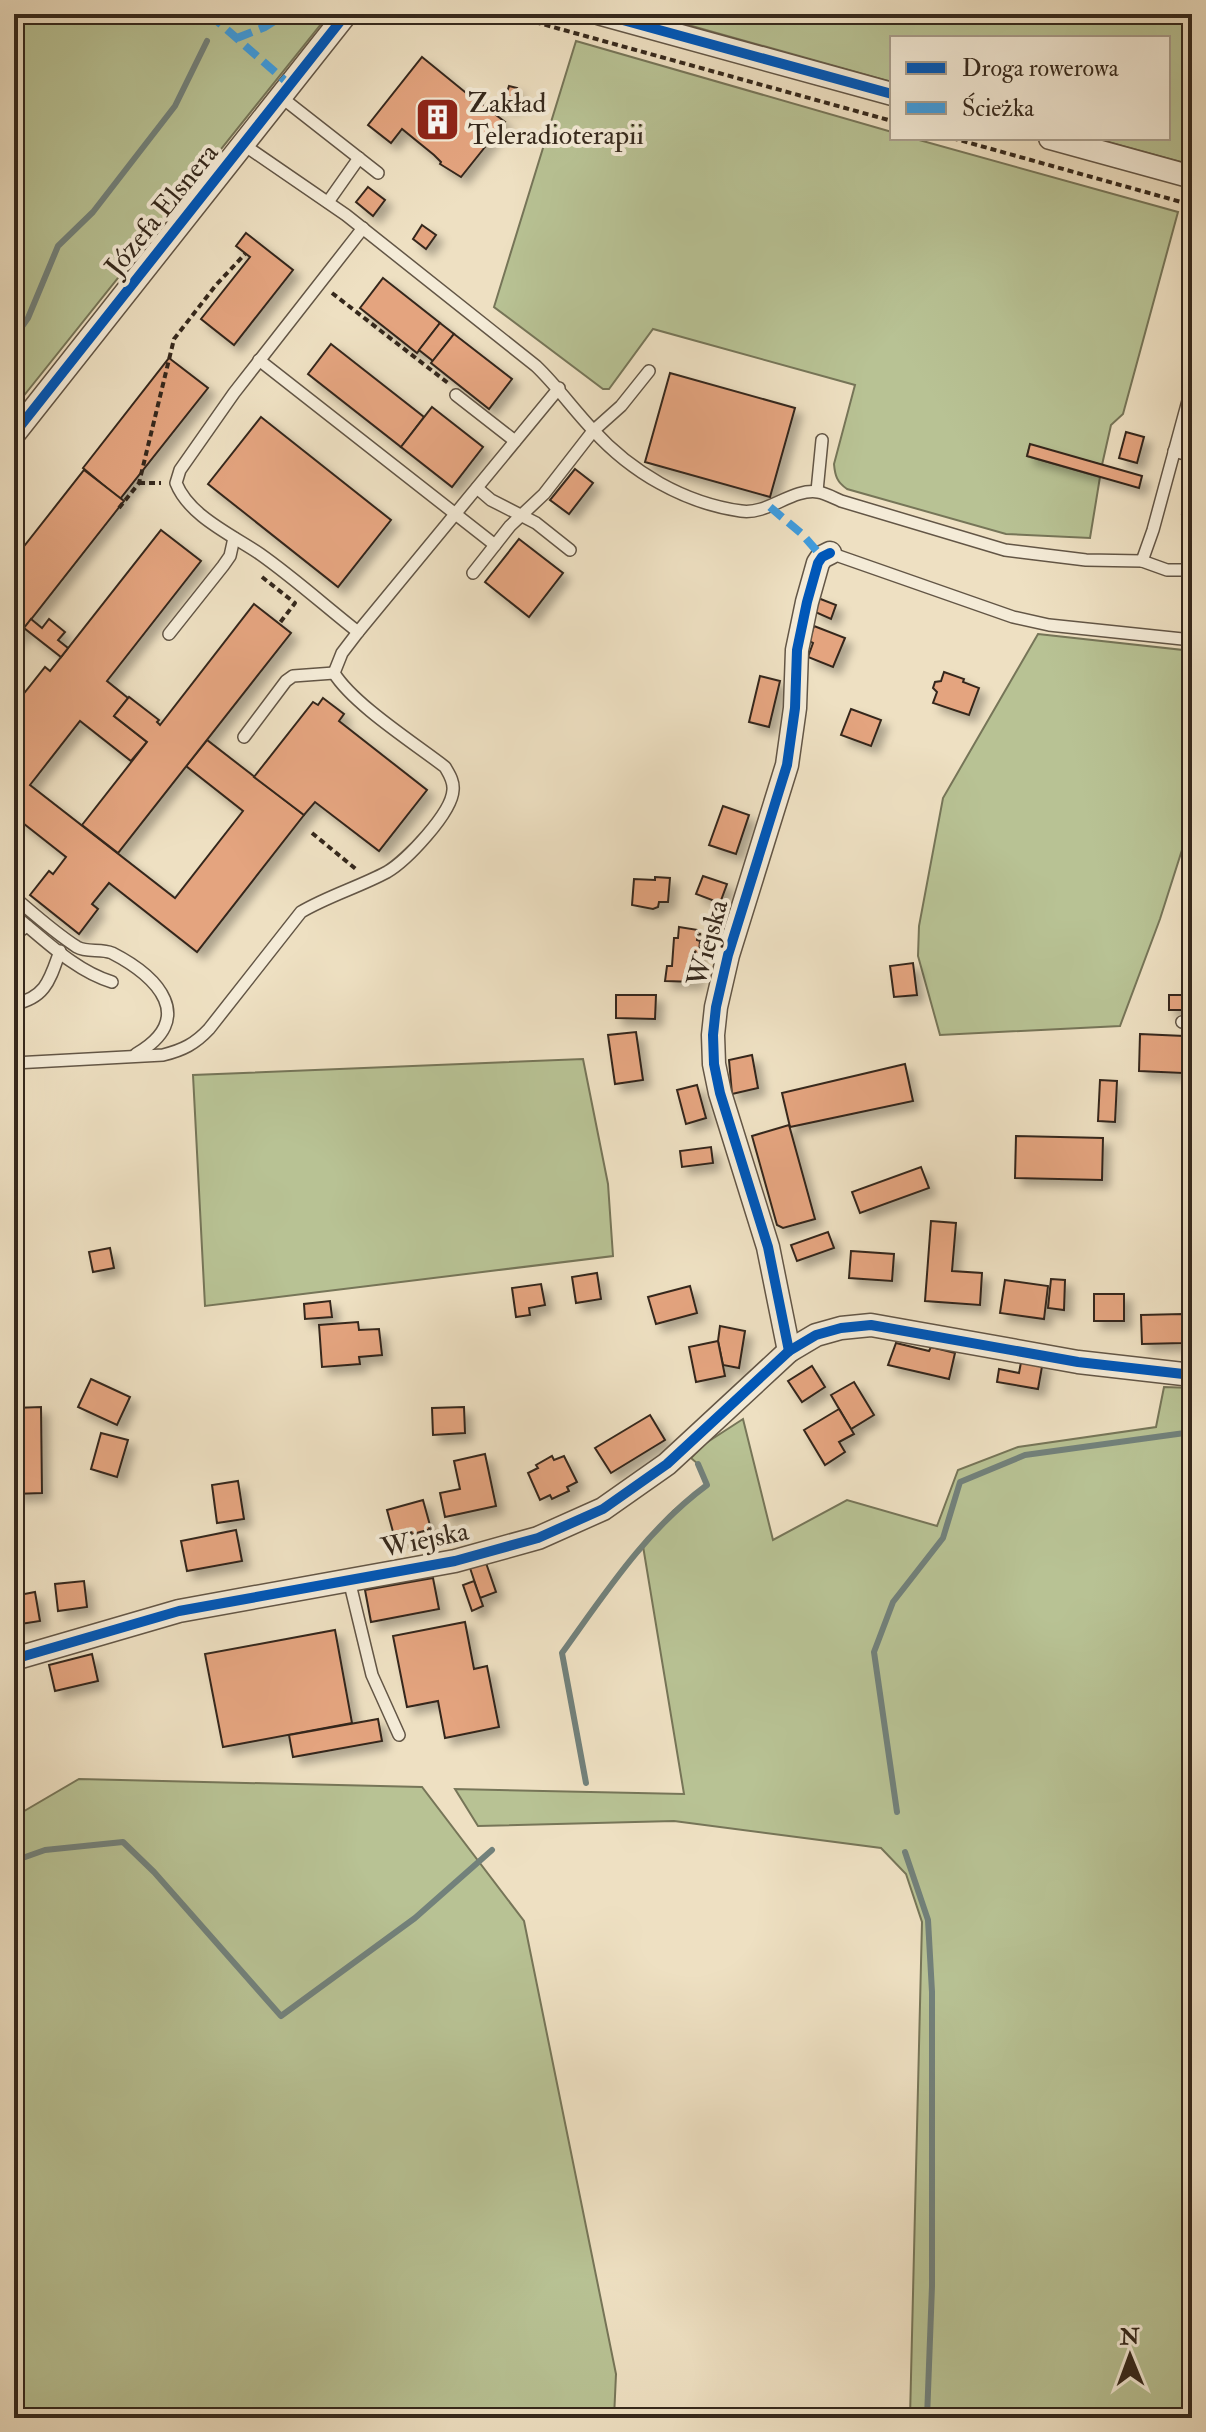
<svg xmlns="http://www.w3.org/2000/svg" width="1206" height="2432" viewBox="0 0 1206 2432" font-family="'IM FELL Double Pica',serif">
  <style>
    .green { fill: #b8c294; stroke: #767558; stroke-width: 2 }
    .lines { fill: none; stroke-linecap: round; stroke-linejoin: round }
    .stream { stroke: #72817b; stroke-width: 6 }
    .building { fill: #e4a47f; stroke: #35281c; stroke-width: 2; filter: url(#shadow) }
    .service-casing { stroke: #635646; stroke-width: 14 }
    .minor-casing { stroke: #635646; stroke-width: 25 }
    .path { stroke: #35281c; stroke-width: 4; stroke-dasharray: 6 4; stroke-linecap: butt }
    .service { stroke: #f4ebd7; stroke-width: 11 }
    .minor { stroke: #f4ebd7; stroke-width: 22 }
    .quiet { stroke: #3e9cdf; stroke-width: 8; stroke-dasharray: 16 8; stroke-linecap: butt }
    .cycleway-casing { stroke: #f4ebd7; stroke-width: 15 }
    .cycleway { stroke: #0057b8; stroke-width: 10 }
    .labels { text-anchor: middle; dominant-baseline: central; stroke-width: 8; stroke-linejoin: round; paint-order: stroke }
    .poi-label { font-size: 28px; fill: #35281c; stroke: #f4ebd7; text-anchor: start }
    .street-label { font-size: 28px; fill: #35281c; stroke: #f4ebd7 }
  </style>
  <defs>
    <filter id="shadow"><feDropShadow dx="7" dy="7" stdDeviation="4" flood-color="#0004"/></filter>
  </defs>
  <rect width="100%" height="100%" fill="#eee0c2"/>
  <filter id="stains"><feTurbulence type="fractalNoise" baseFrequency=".0025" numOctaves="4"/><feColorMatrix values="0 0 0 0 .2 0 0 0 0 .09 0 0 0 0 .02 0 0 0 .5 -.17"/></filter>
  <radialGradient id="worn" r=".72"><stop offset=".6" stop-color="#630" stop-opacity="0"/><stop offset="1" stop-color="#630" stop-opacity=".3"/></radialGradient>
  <g class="green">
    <polygon points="14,14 329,14 14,408"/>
    <polygon points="649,14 1192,14 1192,165 1094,138 1168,138 1168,38 892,38 892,82"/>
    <path d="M576 41 892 132V138H912L1178 212 1123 414 1111 425 1102 465 1030 445 1027 456 1100 477 1090 538 1006 534 847 489C837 482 835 476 834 464L855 385 653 329 609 389H603L494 307Z"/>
    <polygon points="1038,634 1192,651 1192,837 1182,850 1160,919 1120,1026 940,1035 918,956 919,926 943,798"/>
    <polygon points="583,1059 608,1184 613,1256 205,1306 193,1075"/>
    <polygon points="1164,1387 1192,1388 1192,2315 1182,2321 1192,2374 1192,2418 910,2418 922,1922 906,1874 881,1848 674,1821 478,1826 455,1789 684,1794 643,1546 673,1511 706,1485 698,1464 691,1458 706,1443 743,1419 773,1540 847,1500 937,1526 958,1470 1018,1447 1156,1427"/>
    <polygon points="79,1779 422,1787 524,1921 616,2374 614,2418 14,2418 14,1817"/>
  </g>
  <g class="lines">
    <g class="stream">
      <polyline points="14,338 28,318 58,246 93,212 175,106 207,41"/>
      <path d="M586 1783 562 1653C606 1592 646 1530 707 1485L698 1464"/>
      <polyline points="897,1812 874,1652 893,1602 943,1538 960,1482 1025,1455 1192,1432"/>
      <polyline points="905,1852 928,1920 932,1992 932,2286 927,2418"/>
      <polyline points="14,1861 45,1850 123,1842 154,1872 281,2016 415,1918 492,1850"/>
    </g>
  </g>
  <g class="building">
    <polygon points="422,57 476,101 497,113 496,115 505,122 461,177 440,164 441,162 434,155 402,129 391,143 368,125"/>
    <polygon points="509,86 517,88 512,107 503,105"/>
    <polygon points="368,187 385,200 373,216 356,202"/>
    <polygon points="422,225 436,235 426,249 413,239"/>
    <polygon points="246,233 293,270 234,345 201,319 250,257 236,246"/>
    <polygon points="383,278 440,323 417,353 360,308"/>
    <polygon points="440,323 454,334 433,361 419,350"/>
    <polygon points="454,334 512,379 489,409 431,363"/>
    <polygon points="331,344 424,417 401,447 308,374"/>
    <polygon points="169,358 208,388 120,499 83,468"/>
    <polygon points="670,373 795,408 770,497 645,462"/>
    <polygon points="432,407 483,447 452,487 401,447"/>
    <polygon points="261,417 391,520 338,587 208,484"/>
    <polygon points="1126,432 1144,437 1137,463 1119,458"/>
    <polygon points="1030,444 1142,476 1139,488 1027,456"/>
    <polygon points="575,469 593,483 569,514 550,500"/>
    <polygon points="84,470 124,501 14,641 14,559"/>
    <polygon points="1192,480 1192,517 1182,514"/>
    <polygon points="161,530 201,561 107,681 128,698 114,716 147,742 131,761 80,721 30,785 175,898 243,811 186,766 207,740 304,815 197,952 109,883 92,904 98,909 79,934 30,895 49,871 53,874 66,857 14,816 14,706 45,667 50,671"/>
    <polygon points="519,539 563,573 529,617 485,582"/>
    <polygon points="818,598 836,605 831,619 813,611"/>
    <polygon points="254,604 291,633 118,853 82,825 147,742 114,716 129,697 159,720 157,722 160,725"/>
    <polygon points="31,619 42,628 49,619 65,632 58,640 68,648 61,657 24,628"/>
    <polygon points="814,626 845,638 833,667 808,657 813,643 809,641"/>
    <polygon points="944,672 964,679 963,682 979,688 969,715 933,703 937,692 933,688 935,682 941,681"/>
    <polygon points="760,676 780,681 769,727 749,722"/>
    <polygon points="323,698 344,714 339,721 427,790 379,851 315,802 304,815 254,777 313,702 318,705"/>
    <polygon points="851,709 881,720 871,746 841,735"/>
    <polygon points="723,806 749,815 736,854 709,845"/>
    <polygon points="703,876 727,884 720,903 696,894"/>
    <polygon points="655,877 670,878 668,902 659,902 658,907 653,909 632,905 634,879 655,880"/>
    <polygon points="679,927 698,930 697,940 700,941 696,982 665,981 667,966 672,966 674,938 678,938"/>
    <polygon points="913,963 917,995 894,997 890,966"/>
    <polygon points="616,995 656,995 655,1019 616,1018"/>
    <rect x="1169" y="995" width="23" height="15"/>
    <polygon points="636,1032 643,1080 615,1084 608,1035"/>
    <polygon points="1140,1034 1184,1036 1183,1073 1139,1071"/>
    <polygon points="752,1055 758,1088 732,1094 729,1060"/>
    <polygon points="905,1064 913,1101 790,1127 782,1093"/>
    <polygon points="1100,1080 1117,1081 1115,1122 1098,1121"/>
    <polygon points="697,1085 706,1118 686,1124 677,1090"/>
    <polygon points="789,1125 815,1219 783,1228 777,1225 752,1136"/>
    <polygon points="1016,1136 1103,1138 1102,1180 1015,1178"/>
    <polygon points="711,1147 713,1163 682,1167 680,1151"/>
    <polygon points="921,1167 929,1188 860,1213 852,1192"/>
    <polygon points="931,1221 956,1223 952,1271 982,1273 980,1305 925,1301"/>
    <polygon points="828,1232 834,1248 797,1261 791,1245"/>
    <polygon points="110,1248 114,1268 93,1272 89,1252"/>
    <polygon points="851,1251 894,1254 892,1281 849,1278"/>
    <polygon points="597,1273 601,1299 576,1303 572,1277"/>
    <polygon points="1051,1279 1065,1280 1064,1310 1048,1308"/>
    <polygon points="1005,1280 1048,1286 1044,1319 1000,1313"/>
    <polygon points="541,1284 545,1305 529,1308 530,1315 516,1317 512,1288"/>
    <polygon points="690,1286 697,1313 656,1324 648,1297"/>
    <rect x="1094" y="1294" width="30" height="27"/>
    <polygon points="330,1301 332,1317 305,1319 304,1304"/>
    <polygon points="1182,1314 1183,1343 1142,1344 1141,1315"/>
    <polygon points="358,1322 359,1330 379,1329 382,1355 359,1357 360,1364 322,1367 319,1325"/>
    <polygon points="720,1326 745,1331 739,1368 723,1365 718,1341"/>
    <polygon points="718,1341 725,1376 696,1382 689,1347"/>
    <polygon points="896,1343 929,1351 931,1347 955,1353 949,1379 888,1365"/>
    <polygon points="1022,1357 1043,1361 1038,1389 997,1382 999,1369 1019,1373"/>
    <polygon points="812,1366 825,1387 802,1402 788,1381"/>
    <polygon points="91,1379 130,1397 117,1425 78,1407"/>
    <polygon points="854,1382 874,1415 851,1429 831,1395"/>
    <polygon points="41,1407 42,1493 14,1494 14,1408"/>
    <polygon points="464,1407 465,1433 433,1435 432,1408"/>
    <polygon points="839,1409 854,1434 839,1442 845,1452 825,1465 804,1430"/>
    <polygon points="650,1415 665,1440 611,1473 595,1448"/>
    <polygon points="101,1433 128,1440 117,1477 91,1469"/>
    <polygon points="485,1454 496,1506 445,1517 440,1493 460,1489 454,1461"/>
    <polygon points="552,1456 554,1460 564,1456 577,1482 567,1487 569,1491 552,1499 550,1495 540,1500 528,1473 538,1468 536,1465"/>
    <polygon points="238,1481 244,1519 217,1523 212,1485"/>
    <polygon points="423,1500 431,1529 395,1539 387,1510"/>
    <polygon points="236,1530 242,1561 187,1571 181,1541"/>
    <polygon points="486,1563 496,1592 480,1598 470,1568"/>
    <polygon points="433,1578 439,1609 371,1622 365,1590"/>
    <polygon points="84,1581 87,1607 58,1611 55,1584"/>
    <polygon points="474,1581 483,1606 472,1611 463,1585"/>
    <polygon points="35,1592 40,1621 14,1625 14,1596"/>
    <polygon points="465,1622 474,1669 487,1666 499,1727 445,1738 438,1701 407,1707 393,1636"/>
    <polygon points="335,1630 352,1723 223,1747 205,1654"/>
    <polygon points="92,1654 98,1681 55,1691 49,1665"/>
    <polygon points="378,1719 382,1741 293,1757 289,1735"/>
  </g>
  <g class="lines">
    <defs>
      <g id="service">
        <polyline points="281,97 378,173"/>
        <path d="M244 145 346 215 536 366C557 386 573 409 593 430 631 472 684 503 741 511 768 515 792 488 818 492 825 493 834 498 841 501L1005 550 1086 560 1142 561 1153 530 1192 386"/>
        <polyline points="328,202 359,158"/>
        <polyline points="259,360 495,545"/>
        <polyline points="456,395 515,441"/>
        <polyline points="1174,451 1192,456"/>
        <polyline points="477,488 491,500 536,523 570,550"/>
        <polyline points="817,491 822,440"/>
        <polyline points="830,553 1013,617 1049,625 1192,640"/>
        <polyline points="1142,561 1167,570 1192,570"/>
        <polyline points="473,573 510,526 544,494 593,431 621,406 649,371"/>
        <path d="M358 632C325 606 294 578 260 554 232 535 189 516 176 483L180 470 234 393 363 228"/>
        <polyline points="169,634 223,566 230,556 234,538"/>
        <polyline points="244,737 286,681 293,676 334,673"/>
        <path d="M14 897C34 914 55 933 77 947 87 953 101 948 112 953 159 977 197 1019 136 1054"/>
        <path d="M14 915C44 939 75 971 112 982"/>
        <polyline points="14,935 27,926"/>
        <path d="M14 1004C46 998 50 979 60 951"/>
        <polyline points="1182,1022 1192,1020"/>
        <path d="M14 1063 163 1055C183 1050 195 1044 209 1029L301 912C328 896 359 887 387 872 406 861 452 813 453 790 454 781 449 774 445 767 414 743 353 704 334 673L342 653 358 632 559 388"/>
        <polyline points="349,1580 372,1675 399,1735"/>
      </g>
      <g id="minor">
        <polyline points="601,14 892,94"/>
        <polyline points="1050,138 1192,177"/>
        <polyline points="14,434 346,14"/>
        <polyline points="789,1351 768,1247 720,1093 714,1064 713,1035 716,1007 728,955 787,765 795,708 797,650 807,602 818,563 822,557 830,553"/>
        <polyline points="14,1659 179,1611 455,1561 538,1538 603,1509 667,1464 789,1351 816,1335 841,1328 871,1325 1078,1362 1192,1375"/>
      </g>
    </defs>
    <use href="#service" class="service-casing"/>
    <use href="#minor" class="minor-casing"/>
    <g class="path">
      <polyline points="506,14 892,121"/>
      <polyline points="952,138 1192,205"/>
      <polyline points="332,293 448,383"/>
      <polyline points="139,483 161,483"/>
      <polyline points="119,508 139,483 174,339 216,285 245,254"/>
      <polyline points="262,577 295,603 279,624"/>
      <polyline points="312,833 357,870"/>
    </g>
    <use href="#service" class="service"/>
    <use href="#minor" class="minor"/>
    <g class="quiet">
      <polyline points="209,14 290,85"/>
      <polyline points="237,38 265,27 285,14"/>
      <polyline points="770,507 802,534 822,557"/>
    </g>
    <defs>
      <g id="cycleway">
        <polyline points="601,14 892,94"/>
        <polyline points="14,434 346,14"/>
        <polyline points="789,1351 768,1247 720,1093 714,1064 713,1035 716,1007 728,955 787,765 795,708 797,650 807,602 818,563 822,557 830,553"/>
        <polyline points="14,1659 179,1611 455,1561 538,1538 603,1509 667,1464 789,1351 816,1335 841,1328 871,1325 1078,1362 1192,1375"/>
      </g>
    </defs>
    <use href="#cycleway" class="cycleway-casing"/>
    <use href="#cycleway" class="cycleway"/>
  </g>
  <defs>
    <symbol id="building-square" viewBox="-11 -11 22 22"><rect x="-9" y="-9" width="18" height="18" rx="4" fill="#8f2418" stroke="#f4ebd7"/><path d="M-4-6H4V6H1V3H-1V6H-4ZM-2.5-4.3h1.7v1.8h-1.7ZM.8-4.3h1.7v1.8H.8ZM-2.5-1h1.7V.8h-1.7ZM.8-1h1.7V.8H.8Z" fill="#fff"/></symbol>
  </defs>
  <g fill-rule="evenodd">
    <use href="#building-square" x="412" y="94" width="51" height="51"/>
  </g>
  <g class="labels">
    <g class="poi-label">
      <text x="468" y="103">Zakład<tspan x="468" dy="32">Teleradioterapii</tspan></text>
    </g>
    <g class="street-label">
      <text transform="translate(162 210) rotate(-51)">Józefa Elsnera</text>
      <text transform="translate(708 943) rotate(-75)">Wiejska</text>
      <text transform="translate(425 1540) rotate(-12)">Wiejska</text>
    </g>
  </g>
  <rect width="1206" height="2432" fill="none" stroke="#eee0c2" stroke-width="48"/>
  <rect x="16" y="16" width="1174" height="2400" fill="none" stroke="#35281c" stroke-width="4"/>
  <rect x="24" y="24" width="1158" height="2384" fill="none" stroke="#35281c" stroke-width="2"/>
  <rect x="890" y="36" width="280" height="104" fill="#f4ebd7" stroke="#a89d8c" stroke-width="2"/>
  <rect x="906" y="62" width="40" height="12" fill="#0057b8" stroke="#a89d8c" stroke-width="2"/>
  <text x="962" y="76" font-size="24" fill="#35281c">Droga rowerowa</text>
  <rect x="906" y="102" width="40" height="12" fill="#3e9cdf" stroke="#a89d8c" stroke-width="2"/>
  <text x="962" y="116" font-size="24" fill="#35281c">Ścieżka</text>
  <g transform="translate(1130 2356) rotate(359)" stroke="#f4ebd7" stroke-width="6" paint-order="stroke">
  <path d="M0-6L14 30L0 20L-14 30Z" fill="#35281c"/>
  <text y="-12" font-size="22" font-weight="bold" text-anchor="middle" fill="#35281c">N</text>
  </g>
  <rect width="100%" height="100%" filter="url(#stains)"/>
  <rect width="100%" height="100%" fill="url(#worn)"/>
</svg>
